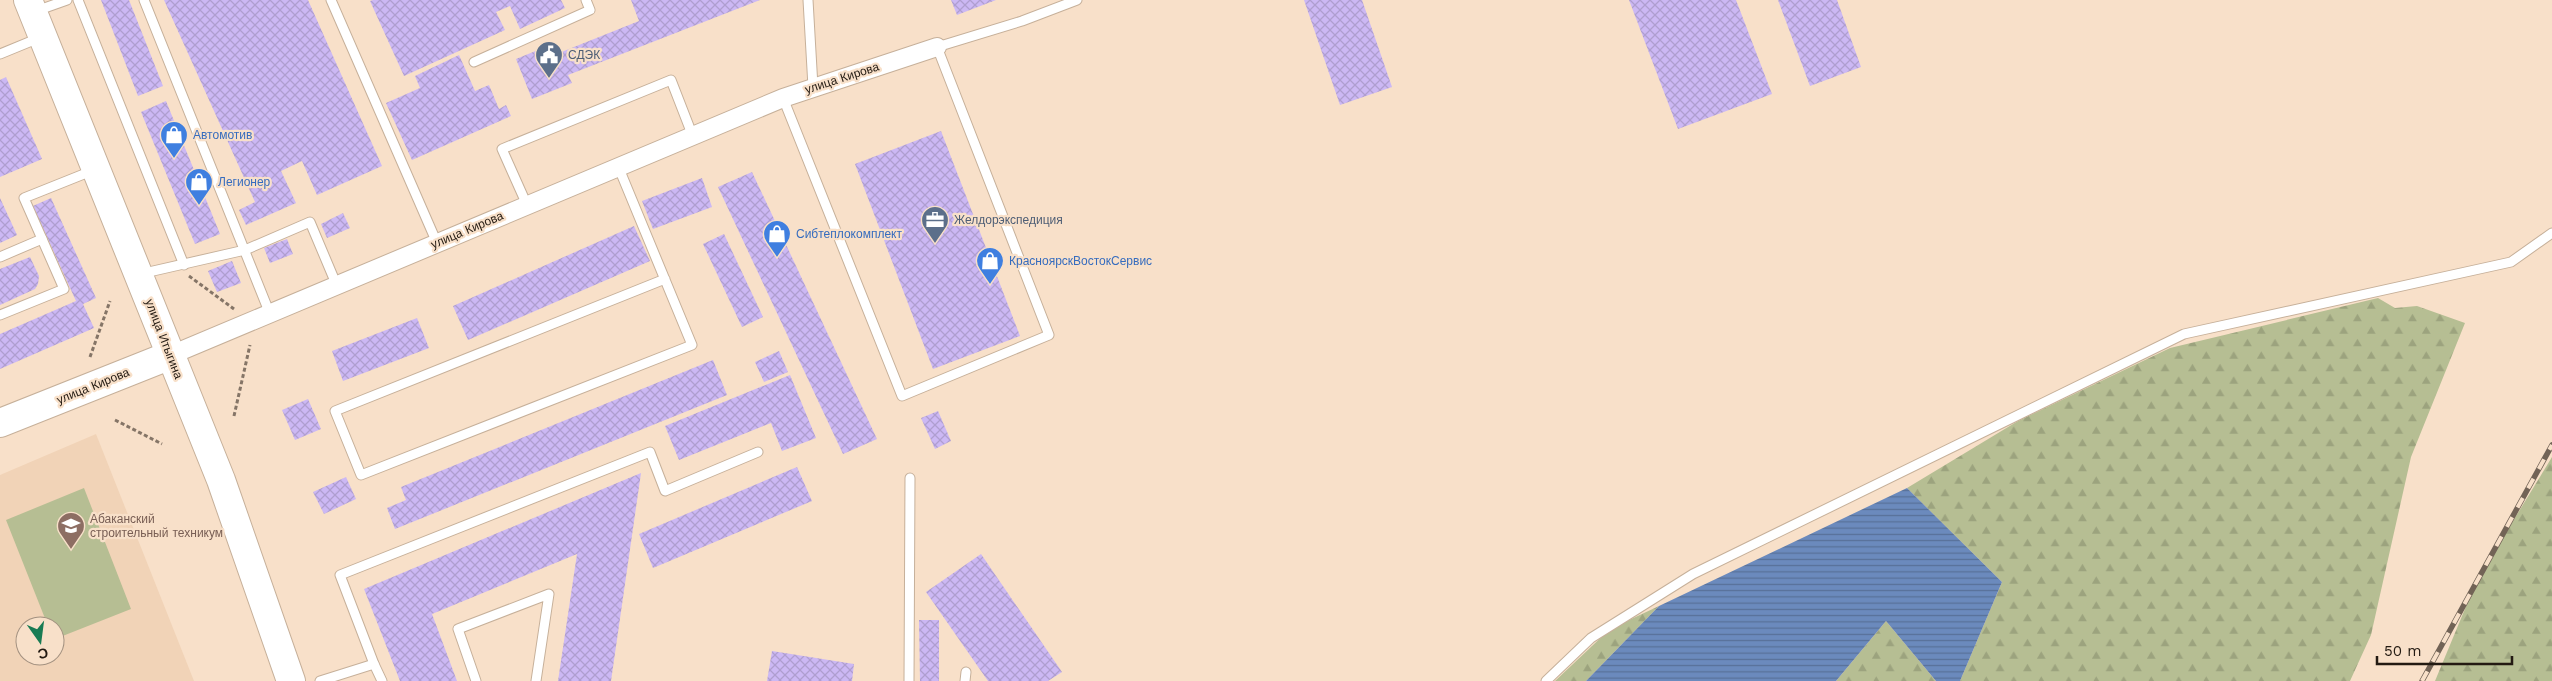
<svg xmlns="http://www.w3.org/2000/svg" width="2552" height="681" viewBox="0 0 2552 681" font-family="'Work Sans',sans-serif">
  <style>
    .built { fill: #f1d3b7; fill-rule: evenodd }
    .grass { fill: #b6be93 }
    .forest { fill: url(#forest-firs) }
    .water { fill: url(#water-rules) }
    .building { fill: url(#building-cross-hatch) }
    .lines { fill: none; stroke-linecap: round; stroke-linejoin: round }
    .service-casing { stroke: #c6b09a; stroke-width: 11 }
    .minor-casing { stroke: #c6b09a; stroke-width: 20 }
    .primary-casing { stroke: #c6b09a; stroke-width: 30 }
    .path { stroke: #857567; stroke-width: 3; stroke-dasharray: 4 2.5; stroke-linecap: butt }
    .service { stroke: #fff; stroke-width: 9 }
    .minor { stroke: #fff; stroke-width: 18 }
    .primary { stroke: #fff; stroke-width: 28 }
    .rail-casing { stroke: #726356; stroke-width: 5.5 }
    .rail { stroke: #f8e0c9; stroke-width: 4; stroke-dasharray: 11; stroke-linecap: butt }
    .labels { text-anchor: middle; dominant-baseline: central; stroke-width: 4.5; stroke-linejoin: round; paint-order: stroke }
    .service-label { font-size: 12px; fill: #4e5e75; stroke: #f8e0c9; text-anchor: start }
    .street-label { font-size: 12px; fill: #231a12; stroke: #f8e0c9 }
    .shop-label { font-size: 12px; fill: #366cbe; stroke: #f8e0c9; text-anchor: start }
    .education-label { font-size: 12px; fill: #785e54; stroke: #f8e0c9; text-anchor: start }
  </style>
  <defs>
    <pattern id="forest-firs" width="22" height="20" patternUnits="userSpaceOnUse" patternTransform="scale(1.25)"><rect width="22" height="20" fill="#b6be93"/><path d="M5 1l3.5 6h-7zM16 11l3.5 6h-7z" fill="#9ca37e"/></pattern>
    <pattern id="water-rules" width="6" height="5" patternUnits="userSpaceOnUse" patternTransform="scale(1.25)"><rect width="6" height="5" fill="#6b8abd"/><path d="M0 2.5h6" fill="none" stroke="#587098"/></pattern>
    <pattern id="building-cross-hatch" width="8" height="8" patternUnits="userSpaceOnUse" patternTransform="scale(1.25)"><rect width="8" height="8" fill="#ccb8f4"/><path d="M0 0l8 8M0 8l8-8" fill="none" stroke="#af9ed0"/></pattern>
  </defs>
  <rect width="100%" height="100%" fill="#f8e0c9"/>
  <path class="built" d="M96 434 194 681H0V475ZM25 626H55V656H25Z"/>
  <polygon class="grass" points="84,488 131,609 55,639 55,626 48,626 6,520"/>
  <g class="forest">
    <polygon points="2378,298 2395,308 2417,306 2465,323 2411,457 2371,635 2350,681 1960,681 2002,582 1907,488 2018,421 2170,348"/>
    <polygon points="2552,457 2552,681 2435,681 2477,580"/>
    <polygon points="1659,606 1586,681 1555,681 1610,629"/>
    <polygon points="1886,621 1936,681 1836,681"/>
  </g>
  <polygon class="water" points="1907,488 2002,582 1960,681 1936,681 1886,621 1836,681 1586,681 1659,606"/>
  <g class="building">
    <polygon points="101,0 129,0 163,86 138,96"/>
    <polygon points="164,0 308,0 382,166 317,195 302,161 281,171 296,203 246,225 239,210 255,202"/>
    <polygon points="373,0 561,0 565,8 520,29 510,6 496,12 505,30 404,76 370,1"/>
    <polygon points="631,0 760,0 568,75 572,83 532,99 516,59 555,43 559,53 639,21"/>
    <polygon points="951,0 996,0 957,15"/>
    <polygon points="1304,0 1362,0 1392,87 1340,105"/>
    <polygon points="1629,0 1736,0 1772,94 1678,129"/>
    <polygon points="1778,0 1837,0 1861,67 1810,86"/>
    <polygon points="459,55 475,91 489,85 499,109 506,105 511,116 412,160 386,103 420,88 415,76"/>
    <polygon points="6,77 42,159 0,177 0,80"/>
    <polygon points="166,101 220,234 195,244 141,112"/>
    <polygon points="941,131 1020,336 933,369 855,164"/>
    <polygon points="752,172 877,439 843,454 718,187"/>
    <polygon points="702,178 712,207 653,229 642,201"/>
    <polygon points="0,198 17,235 0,243"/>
    <polygon points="51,198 96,298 83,304 94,328 0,369 0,334 76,301 33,206"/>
    <polygon points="343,213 350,228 327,238 321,224"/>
    <polygon points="634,226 650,261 468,340 453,306"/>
    <polygon points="724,234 763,317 742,327 703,244"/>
    <polygon points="287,239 293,254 270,263 264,248"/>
    <polygon points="30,257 39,276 38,284 35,289 0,305 0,269"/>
    <polygon points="232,261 241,283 217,292 208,271"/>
    <polygon points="417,318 429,348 343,381 332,351"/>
    <polygon points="779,351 788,372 764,382 755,362"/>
    <polygon points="713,360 727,395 395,529 387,508 406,500 401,487"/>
    <polygon points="790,375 816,438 782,451 771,423 679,460 665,426"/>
    <polygon points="308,399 321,429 295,440 282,410"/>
    <polygon points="938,411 951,441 935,449 921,418"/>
    <polygon points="797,467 812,501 653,568 639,534"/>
    <polygon points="641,473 611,681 558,681 577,554 432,614 457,681 400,681 364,589"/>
    <polygon points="346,477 356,499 324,514 313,492"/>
    <polygon points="981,554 1062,672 1048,681 988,681 926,592"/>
    <polygon points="919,620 939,620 939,681 920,681"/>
    <polygon points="772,651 854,664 852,681 767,681"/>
  </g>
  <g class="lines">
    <defs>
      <g id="service">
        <polyline points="78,0 184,265"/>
        <polyline points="144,0 270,314"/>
        <polyline points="331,0 437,243"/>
        <polyline points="808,0 813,87"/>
        <polyline points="36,11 67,0"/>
        <polyline points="0,54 39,38"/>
        <polyline points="474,62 590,10 586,0"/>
        <polyline points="783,98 902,396 1049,335 937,47 1022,21 1077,0"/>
        <polyline points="618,166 692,345 361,475 335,411 665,279"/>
        <polyline points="527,205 502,149 671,80 692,134"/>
        <polyline points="0,257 42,239"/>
        <polyline points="140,274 245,250 310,222 337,286"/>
        <polyline points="0,315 64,289 24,198 94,170"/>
        <polyline points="374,664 340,575 650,452 665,491 758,452"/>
        <polyline points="320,681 374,664 382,681"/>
        <polyline points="476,681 458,629 549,594 536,681"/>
        <polyline points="909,681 910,478"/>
        <polyline points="965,681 966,672"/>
        <polyline points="1546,681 1591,638 1693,574 2184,334 2511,262 2552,233"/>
      </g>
      <polyline id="minor" points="171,355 783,98 937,47"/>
      <g id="primary">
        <polyline points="28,0 221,480 291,681"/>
        <polyline points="0,423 171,355"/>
      </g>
    </defs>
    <use href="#service" class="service-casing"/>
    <use href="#minor" class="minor-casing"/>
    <use href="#primary" class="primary-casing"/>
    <g class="path">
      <polyline points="189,276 234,309"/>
      <polyline points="90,357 110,301"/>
      <polyline points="234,416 250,345"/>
      <polyline points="115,420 162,444"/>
    </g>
    <use href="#service" class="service"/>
    <use href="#minor" class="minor"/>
    <use href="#primary" class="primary"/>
    <defs>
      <polyline id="rail" points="2422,681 2552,445"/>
    </defs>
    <use href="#rail" class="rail-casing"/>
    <use href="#rail" class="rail"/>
  </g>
  <defs>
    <symbol id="civic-pin" viewBox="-11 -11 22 30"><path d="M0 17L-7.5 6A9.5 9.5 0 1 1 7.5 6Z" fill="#5c6f8a" stroke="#f8e0c9"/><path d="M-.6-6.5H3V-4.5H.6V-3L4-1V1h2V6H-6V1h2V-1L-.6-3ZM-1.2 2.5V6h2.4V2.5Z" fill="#fff"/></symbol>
    <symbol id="shop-pin" viewBox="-11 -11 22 30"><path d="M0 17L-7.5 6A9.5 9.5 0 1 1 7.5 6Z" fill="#3f7fe0" stroke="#f8e0c9"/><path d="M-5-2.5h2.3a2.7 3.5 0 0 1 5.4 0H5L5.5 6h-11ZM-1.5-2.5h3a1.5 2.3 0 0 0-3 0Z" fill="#fff"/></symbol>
    <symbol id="office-pin" viewBox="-11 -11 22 30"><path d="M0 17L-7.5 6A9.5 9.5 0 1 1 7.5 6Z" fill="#5c6f8a" stroke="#f8e0c9"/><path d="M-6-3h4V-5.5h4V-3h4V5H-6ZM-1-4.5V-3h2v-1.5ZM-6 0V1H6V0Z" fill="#fff"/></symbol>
    <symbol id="university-pin" viewBox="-11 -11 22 30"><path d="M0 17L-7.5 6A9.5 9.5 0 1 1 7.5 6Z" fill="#8d6e63" stroke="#f8e0c9"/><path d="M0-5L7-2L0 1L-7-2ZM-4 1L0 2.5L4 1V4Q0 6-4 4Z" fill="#fff"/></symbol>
  </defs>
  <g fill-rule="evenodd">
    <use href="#civic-pin" x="533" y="39" width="32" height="43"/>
    <use href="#shop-pin" x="158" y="119" width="32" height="43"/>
    <use href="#shop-pin" x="183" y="166" width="32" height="43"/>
    <use href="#office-pin" x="919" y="204" width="32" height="43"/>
    <use href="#shop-pin" x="761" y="218" width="32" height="43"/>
    <use href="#shop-pin" x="974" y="245" width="32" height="43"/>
    <use href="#university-pin" x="55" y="510" width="32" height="43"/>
  </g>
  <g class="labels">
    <g class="service-label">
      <text x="568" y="55">СДЭК</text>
      <text x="954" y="220">Желдорэкспедиция</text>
    </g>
    <g class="street-label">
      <text transform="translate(842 78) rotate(-18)">улица Кирова</text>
      <text transform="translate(467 230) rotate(-23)">улица Кирова</text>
      <text transform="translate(164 339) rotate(69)">улица Итыгина</text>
      <text transform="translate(93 386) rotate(-22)">улица Кирова</text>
    </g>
    <g class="shop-label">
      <text x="193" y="135">Автомотив</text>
      <text x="218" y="182">Легионер</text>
      <text x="796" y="234">Сибтеплокомплект</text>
      <text x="1009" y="261">КрасноярскВостокСервис</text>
    </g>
    <g class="education-label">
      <text x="90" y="519">Абаканский<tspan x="90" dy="14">строительный техникум</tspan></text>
    </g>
  </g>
  <g transform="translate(40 641) rotate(166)"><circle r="24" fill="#f8e0c9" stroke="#a39180"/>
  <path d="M0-4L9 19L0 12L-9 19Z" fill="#197b53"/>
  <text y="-8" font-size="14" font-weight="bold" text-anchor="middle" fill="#231a12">С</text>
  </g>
  <path d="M2377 656v8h135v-8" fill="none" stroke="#231a12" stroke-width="2.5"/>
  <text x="2384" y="656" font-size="15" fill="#231a12" stroke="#f8e0c9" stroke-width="4" paint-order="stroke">50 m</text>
</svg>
